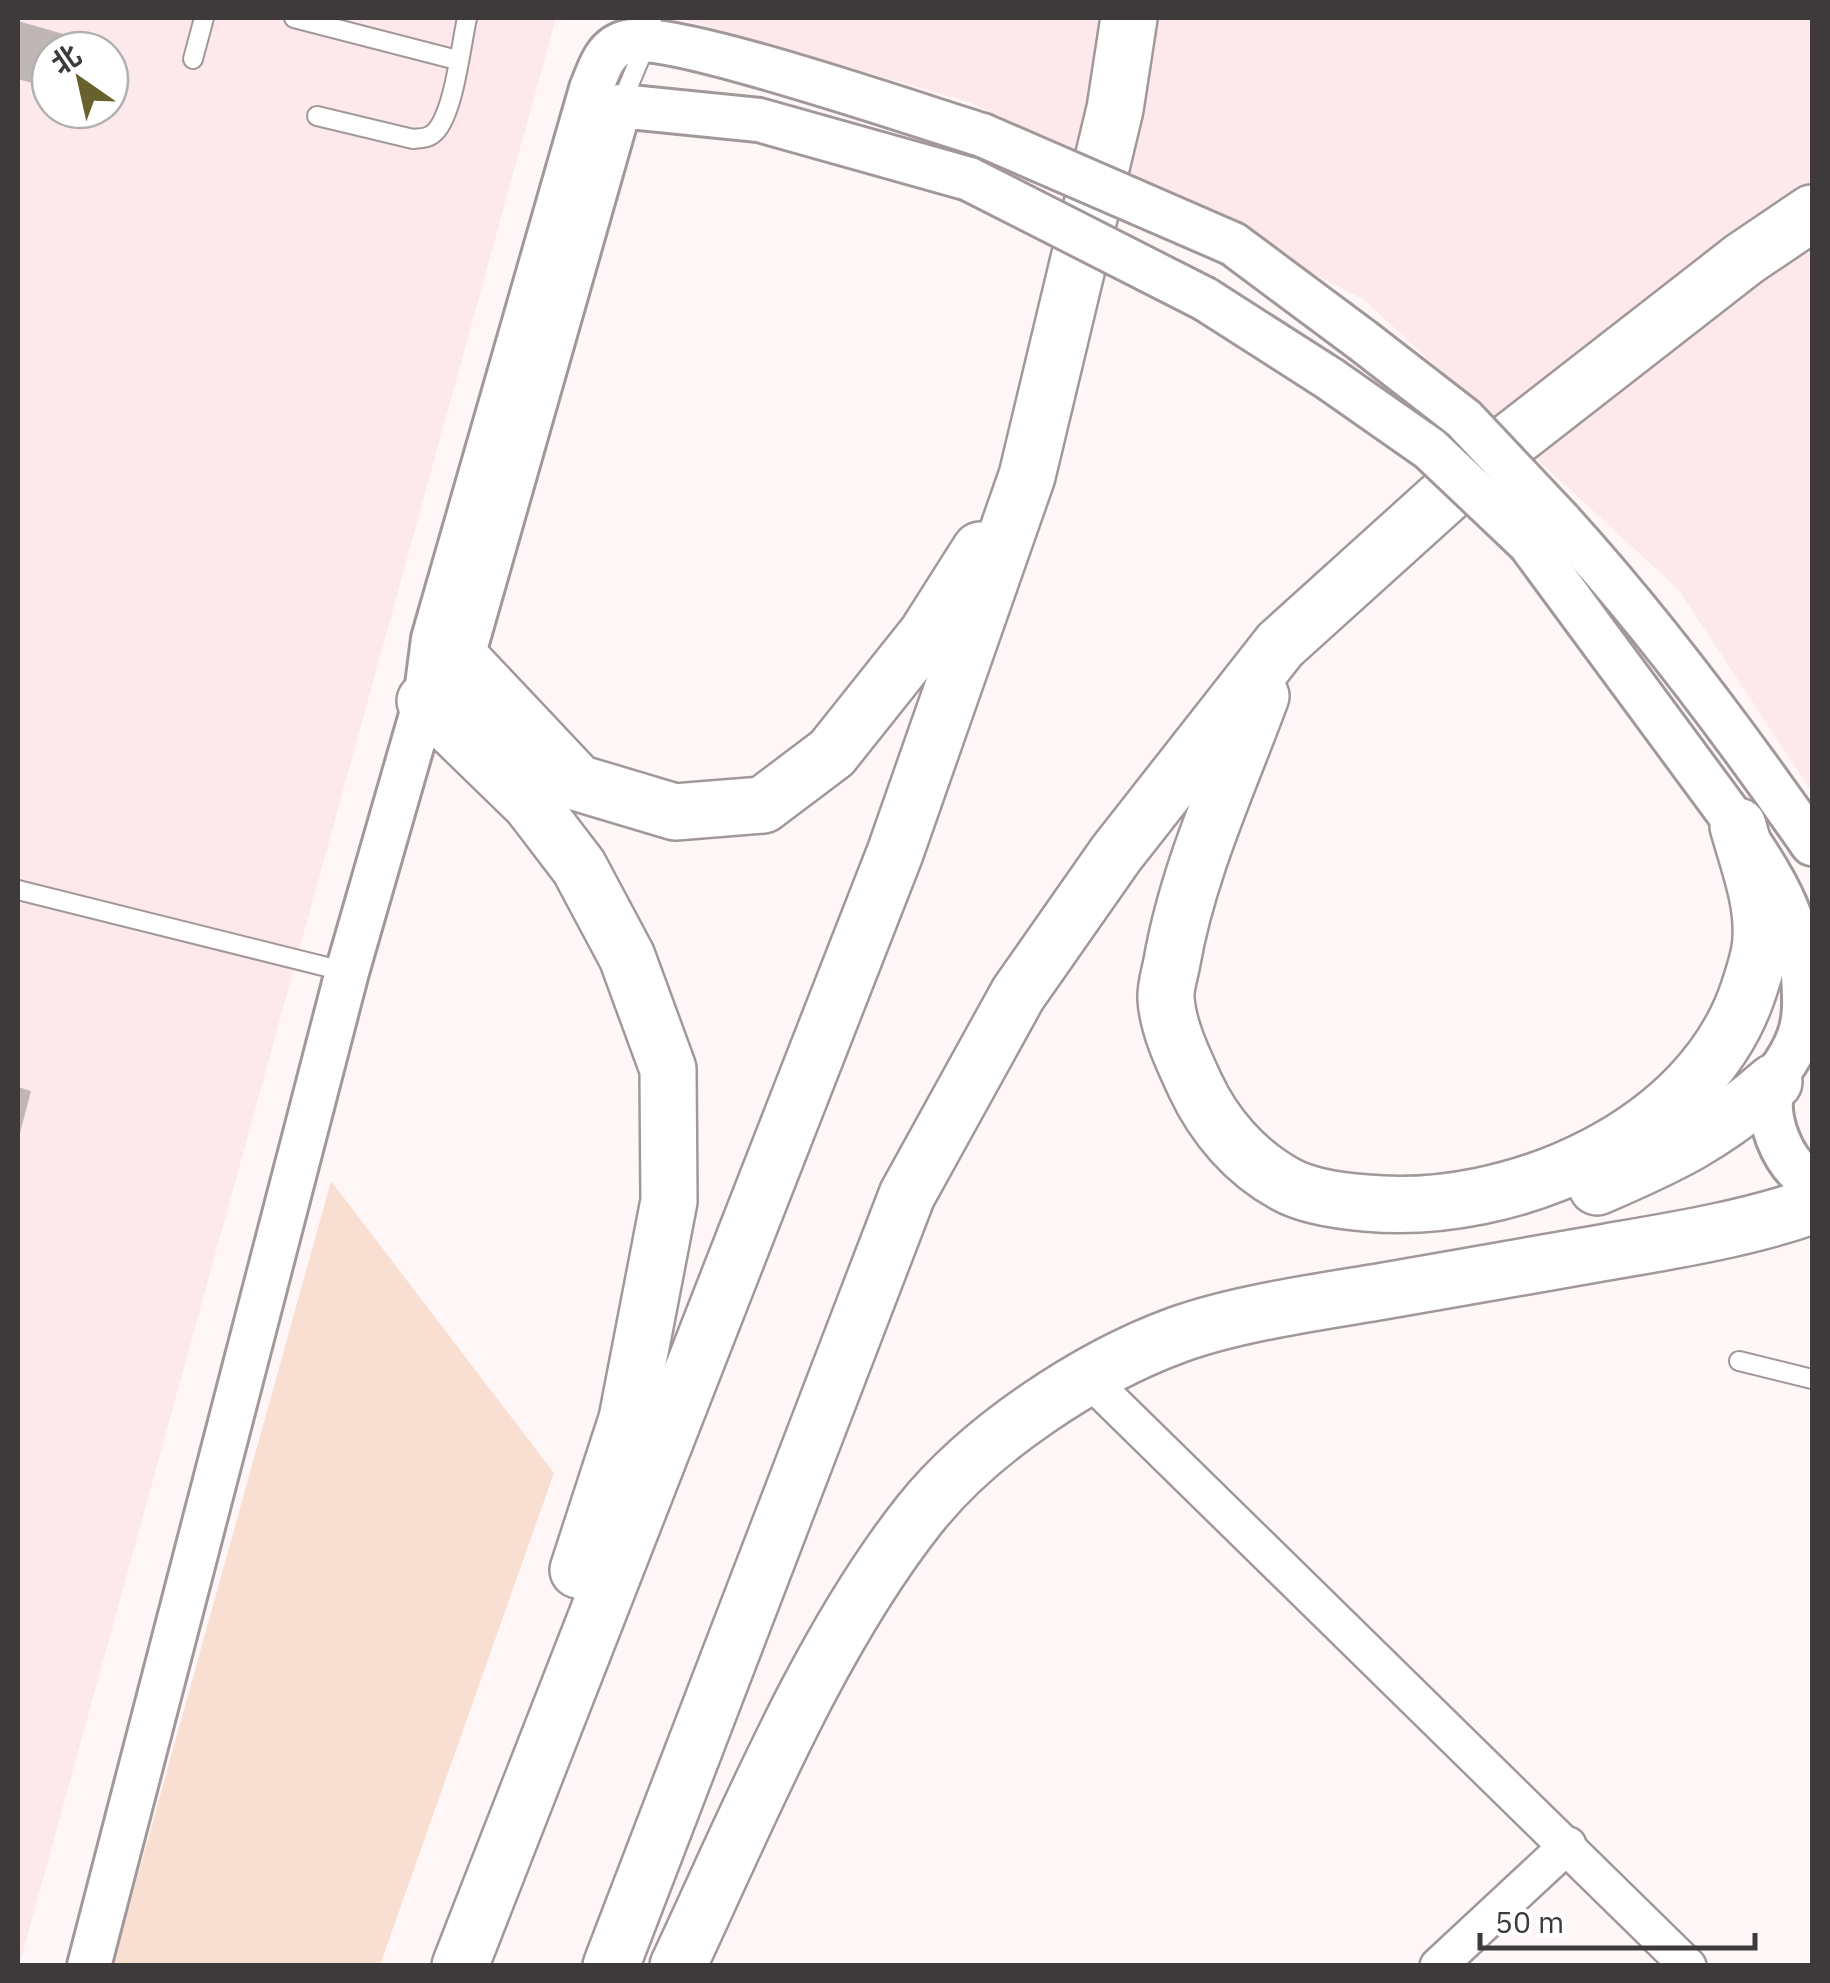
<svg xmlns="http://www.w3.org/2000/svg" width="1830" height="1983" viewBox="0 0 1830 1983" font-family="'IBM Plex Sans','Noto Sans SC',sans-serif">
  <style>
    .built { fill: #fde9eb; fill-rule: evenodd }
    .green { fill: #f9dfd2 }
    .building { fill: #c0b6b5 }
    .lines { fill: none; stroke-linecap: round; stroke-linejoin: round }
    .service-casing { stroke: #a29899; stroke-width: 22 }
    .minor-casing { stroke: #a29899; stroke-width: 40 }
    .tertiary-casing { stroke: #a29899; stroke-width: 48 }
    .trunk-casing { stroke: #a29899; stroke-width: 60 }
    .service { stroke: #fff; stroke-width: 18 }
    .minor { stroke: #fff; stroke-width: 35 }
    .tertiary { stroke: #fff; stroke-width: 42 }
    .trunk { stroke: #fff; stroke-width: 55 }
    .tertiary-bridge-casing { stroke: #a29899; stroke-width: 48; stroke-linecap: butt }
    .tertiary-bridge { stroke: #fff; stroke-width: 42 }
  </style>
  <rect width="100%" height="100%" fill="#fff6f7"/>
  <g class="built">
    <path d="M18 18H556L19 1966 18 1965ZM50 50H110V110H50Z"/>
    <polygon points="679,18 1812,18 1812,792 1678,589 1363,299 969,102"/>
  </g>
  <polygon class="green" points="331,1181 554,1473 380,1965 113,1965"/>
  <g class="building">
    <polygon points="18,21 109,47 107,50 50,50 50,88 18,79"/>
    <polygon points="18,1087 31,1091 19,1137 18,1137"/>
  </g>
  <g class="lines">
    <defs>
      <g id="service">
        <polyline points="294,18 457,60"/>
        <polyline points="193,59 204,18"/>
        <polyline points="620,106 648,39 652,18"/>
        <path d="M317 116 413 139C421 138 428 139 435 132 454 113 461 45 467 18"/>
        <polyline points="18,890 347,972"/>
        <polyline points="1739,1361 1812,1379"/>
      </g>
      <g id="minor">
        <polyline points="1088,1378 1688,1966"/>
        <polyline points="1438,1966 1568,1845"/>
      </g>
      <g id="tertiary">
        <polyline points="1233,244 1362,340"/>
        <polyline points="1205,299 1330,379"/>
        <path d="M1560 521C1652 622 1734 732 1812 844"/>
        <path d="M1529 543 1738 826C1778 882 1803 926 1804 996 1805 1022 1800 1040 1786 1062 1783 1067 1776 1075 1774 1081 1763 1117 1782 1164 1812 1182"/>
        <path d="M425 701 433 639 591 89C599 70 604 48 626 42 667 28 925 118 982 135"/>
        <polyline points="89,1966 347,972 425,701 462,660 620,106 759,120 969,179"/>
      </g>
      <g id="trunk">
        <polyline points="462,660 578,783 675,812 763,805 832,753 926,635 980,550"/>
        <path d="M1261 696C1229 783 1188 870 1172 962 1170 973 1165 988 1166 999 1168 1028 1183 1059 1195 1085 1214 1126 1245 1162 1285 1184 1308 1197 1340 1201 1366 1203 1510 1217 1701 1136 1749 989 1754 973 1761 954 1761 937 1763 900 1748 862 1738 826"/>
        <polyline points="425,701 530,803 579,867 627,957 668,1069 669,1201 627,1419 578,1570"/>
        <path d="M1597 1187C1669 1156 1714 1135 1774 1082"/>
        <polyline points="460,1966 895,853 1027,476 1115,109 1129,18"/>
        <polyline points="611,1966 907,1195 1018,994 1116,854 1280,645 1477,467 1744,259 1812,213"/>
        <path d="M678 1966C747 1819 819 1641 920 1514 980 1439 1087 1368 1177 1335 1238 1313 1319 1302 1384 1291 1458 1278 1533 1265 1607 1252 1677 1240 1745 1229 1812 1206"/>
      </g>
    </defs>
    <use href="#service" class="service-casing"/>
    <use href="#minor" class="minor-casing"/>
    <use href="#tertiary" class="tertiary-casing"/>
    <use href="#trunk" class="trunk-casing"/>
    <use href="#service" class="service"/>
    <use href="#minor" class="minor"/>
    <use href="#tertiary" class="tertiary"/>
    <use href="#trunk" class="trunk"/>
    <defs>
      <g id="tertiary-bridge">
        <polyline points="982,135 1233,244"/>
        <polyline points="969,179 1205,299"/>
        <polyline points="1362,340 1464,419 1560,521"/>
        <polyline points="1330,379 1430,449 1529,543"/>
      </g>
    </defs>
    <use href="#tertiary-bridge" class="tertiary-bridge-casing"/>
    <use href="#tertiary-bridge" class="tertiary-bridge"/>
  </g>
  <rect width="1830" height="1983" fill="none" stroke="#3e3a3b" stroke-width="40"/>
  <g transform="translate(80 80) rotate(326)"><circle r="48" fill="#ffffff" stroke="#b2b0b1" stroke-width="2.5"/>
  <path d="M0-8L18 38L0 25L-18 38Z" fill="#68612d"/>
  <text y="-15" font-size="28" font-weight="bold" text-anchor="middle" fill="#3e3a3b">北</text>
  </g>
  <path d="M1480 1933v15h275v-15" fill="none" stroke="#3e3a3b" stroke-width="5"/>
  <text x="1495" y="1933" font-size="30" fill="#3e3a3b" stroke="#ffffff" stroke-width="8" paint-order="stroke">50 m</text>
</svg>
